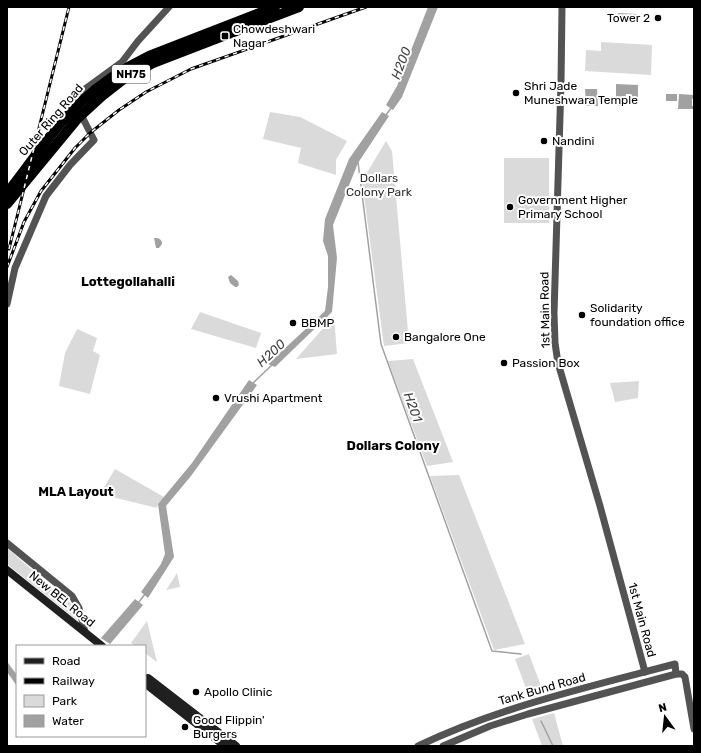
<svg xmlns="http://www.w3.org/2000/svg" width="701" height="753" viewBox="0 0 701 753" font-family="Rubik,sans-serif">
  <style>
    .green { fill: #dadada }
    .water { fill: #a1a1a1 }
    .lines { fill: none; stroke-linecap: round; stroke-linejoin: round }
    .stream { stroke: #a1a1a1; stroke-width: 1.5 }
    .tertiary { stroke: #535353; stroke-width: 7 }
    .secondary { stroke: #202020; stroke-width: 8 }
    .trunk { stroke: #000; stroke-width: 10 }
    .rail-casing { stroke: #000; stroke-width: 3 }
    .rail { stroke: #fff; stroke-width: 1.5; stroke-dasharray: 4.5; stroke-linecap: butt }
    .poi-dot { fill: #000; stroke: #fff; stroke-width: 1.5 }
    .labels { text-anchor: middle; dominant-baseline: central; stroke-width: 4; stroke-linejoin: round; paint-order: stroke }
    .shield { fill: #fff; stroke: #4c4c4c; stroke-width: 1 }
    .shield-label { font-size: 11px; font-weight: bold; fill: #000 }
    .poi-label { font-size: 12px; fill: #000; stroke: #fff; text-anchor: start }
    .street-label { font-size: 12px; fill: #000; stroke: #fff }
    .park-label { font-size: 12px; fill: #313131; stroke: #fff }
    .water-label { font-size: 13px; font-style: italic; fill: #424242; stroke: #fff }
    .neighbourhood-label { font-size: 13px; font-weight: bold; fill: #000; stroke: #fff }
  </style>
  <rect width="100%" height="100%" fill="#fff"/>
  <g class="green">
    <polygon points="601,42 652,45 651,75 585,71 586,50 601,51"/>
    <polygon points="270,112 300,117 347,141 336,160 336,175 298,163 301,148 263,139"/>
    <polygon points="386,141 392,151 409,343 384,346 362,181"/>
    <rect x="504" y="158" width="45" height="65"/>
    <polygon points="200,312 261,333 256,348 191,329"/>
    <polygon points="334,316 337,354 296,359"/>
    <polygon points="77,329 97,338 93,351 100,355 90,394 59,386 65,353"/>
    <polygon points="413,359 453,462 427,466 388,361"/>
    <polygon points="639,381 638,398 615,402 610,383"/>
    <polygon points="115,469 164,497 158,504 157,508 100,494"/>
    <polygon points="459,475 525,644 494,650 430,476"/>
    <polygon points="7,548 76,608 77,620 7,564"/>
    <polygon points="177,573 180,587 166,590"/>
    <polygon points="147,621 157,662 145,653 145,646 136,646 131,643"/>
    <polygon points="529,654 544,694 530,699 515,659"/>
    <polygon points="554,713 563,746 542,746 532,719"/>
  </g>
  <g class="water">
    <polygon points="428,7 438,7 402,97 393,110 386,105 397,86"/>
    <polygon points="618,13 637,14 636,22 617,20"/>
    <polygon points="616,84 638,85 638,100 629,100 629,94 626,94 625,100 616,100"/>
    <polygon points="585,89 597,89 598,106 586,106"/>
    <rect x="666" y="94" width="11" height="7"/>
    <polygon points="679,94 694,95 694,98 692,99 692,106 694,106 694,109 678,109"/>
    <polygon points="382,112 389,116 358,163 333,225 337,258 332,312 275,367 268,364 325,311 328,287 328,256 323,241 325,219 349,159"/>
    <path d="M154 238C159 238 162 239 162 244L159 248H156Z"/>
    <polygon points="231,275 238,281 239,285 237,287 235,287 230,283 228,277"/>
    <polygon points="249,380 257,385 191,476 166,506 174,557 148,598 141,592 161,564 165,554 158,504 192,463"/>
    <polygon points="135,599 143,605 110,644 101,638"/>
    <polygon points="8,663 17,675 17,686 7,672 7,664"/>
  </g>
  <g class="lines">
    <g class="stream">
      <polyline points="386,115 391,108"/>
      <polyline points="358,162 381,344 492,651 521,654"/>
      <polyline points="253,383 272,365"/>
      <polyline points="139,602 145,594"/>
      <polyline points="541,721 553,746"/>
    </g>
    <g class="tertiary">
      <polyline points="562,7 561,83 554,314 555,343 558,363 600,506 645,672"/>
      <polyline points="7,304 15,268 46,196 70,165 94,140 74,101 74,97 122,62 138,41 169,7"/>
      <polyline points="7,543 72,596 79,608 85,632"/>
      <path d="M418 746C500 707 588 687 675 664L676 674"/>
      <polyline points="443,746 490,726 528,714 676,674 682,674 685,677 694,729"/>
    </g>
    <g class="secondary">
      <polyline points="7,570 102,646"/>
      <polyline points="145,678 148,678 236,746"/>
      <polyline points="145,681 146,684 225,746"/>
    </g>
    <g class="trunk">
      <path d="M7 193C30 164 54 127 81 102 101 83 124 68 149 56L275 7"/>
      <polyline points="7,204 78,118 102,96 125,78 153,63 299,7"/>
    </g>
    <defs>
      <g id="rail">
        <polyline points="9,249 69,7"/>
        <polyline points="7,267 24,222 41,191 75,148 90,133 119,110 146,92 191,69 366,7"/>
      </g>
    </defs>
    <use href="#rail" class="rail-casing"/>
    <use href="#rail" class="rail"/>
  </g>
  <g class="poi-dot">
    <circle cx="658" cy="18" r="4"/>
    <rect x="221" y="32" width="8" height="8" rx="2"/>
    <circle cx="516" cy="93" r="4"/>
    <circle cx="544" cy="141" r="4"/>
    <circle cx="510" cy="207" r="4"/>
    <circle cx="582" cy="315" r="4"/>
    <circle cx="293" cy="323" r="4"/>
    <circle cx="396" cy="337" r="4"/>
    <circle cx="504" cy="363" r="4"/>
    <circle cx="216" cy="398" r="4"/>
    <circle cx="196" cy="692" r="4"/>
    <circle cx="185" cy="727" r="4"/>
  </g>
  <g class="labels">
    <rect class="shield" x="112" y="65" width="38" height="18" rx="3"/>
    <g class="shield-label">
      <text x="131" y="74">NH75</text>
    </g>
    <g class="poi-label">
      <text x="650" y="18" text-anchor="end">Tower 2</text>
      <text x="233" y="29">Chowdeshwari<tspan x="233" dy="14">Nagar</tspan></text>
      <text x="524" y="86">Shri Jade<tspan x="524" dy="14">Muneshwara Temple</tspan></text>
      <text x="552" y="141">Nandini</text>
      <text x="518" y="200">Government Higher<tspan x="518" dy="14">Primary School</tspan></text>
      <text x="590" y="308">Solidarity<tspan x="590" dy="14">foundation office</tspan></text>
      <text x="301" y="323">BBMP</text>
      <text x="404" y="337">Bangalore One</text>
      <text x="512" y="363">Passion Box</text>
      <text x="224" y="398">Vrushi Apartment</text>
      <text x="204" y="692">Apollo Clinic</text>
      <text x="193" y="720">Good Flippin'<tspan x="193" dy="14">Burgers</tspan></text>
    </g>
    <g class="street-label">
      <text transform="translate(51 120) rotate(-49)">Outer Ring Road</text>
      <text transform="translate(545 310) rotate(-91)">1st Main Road</text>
      <text transform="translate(62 599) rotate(39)">New BEL Road</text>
      <text transform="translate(642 620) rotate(75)">1st Main Road</text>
      <text transform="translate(542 689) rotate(-16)">Tank Bund Road</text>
    </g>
    <g class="park-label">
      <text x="379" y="178">Dollars<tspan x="379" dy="14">Colony Park</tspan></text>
    </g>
    <g class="water-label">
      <text transform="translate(401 63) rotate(-69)">H200</text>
      <text transform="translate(271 353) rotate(-43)">H200</text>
      <text transform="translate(413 407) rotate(70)">H201</text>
    </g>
    <g class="neighbourhood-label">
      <text x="128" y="281">Lottegollahalli</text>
      <text x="393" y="445">Dollars Colony</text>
      <text x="76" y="491">MLA Layout</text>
    </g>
  </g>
  <rect width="701" height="753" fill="none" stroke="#000000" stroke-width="16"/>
  <rect x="16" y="645" width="130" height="92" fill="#ffffff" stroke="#999999"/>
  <rect x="24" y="658" width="20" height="6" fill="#202020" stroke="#999999"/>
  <text x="52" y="665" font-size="12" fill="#000000">Road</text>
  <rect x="24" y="678" width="20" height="6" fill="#000000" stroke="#999999"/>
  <text x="52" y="685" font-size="12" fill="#000000">Railway</text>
  <rect x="24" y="695" width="20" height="12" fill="#dadada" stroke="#999999"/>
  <text x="52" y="705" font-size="12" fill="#000000">Park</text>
  <rect x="24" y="715" width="20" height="12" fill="#a1a1a1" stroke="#999999"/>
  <text x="52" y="725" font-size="12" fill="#000000">Water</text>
  <g transform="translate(665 717) rotate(345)" stroke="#ffffff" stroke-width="3" paint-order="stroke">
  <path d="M0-3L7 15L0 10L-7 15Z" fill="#000000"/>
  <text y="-6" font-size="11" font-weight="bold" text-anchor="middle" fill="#000000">N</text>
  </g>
</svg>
